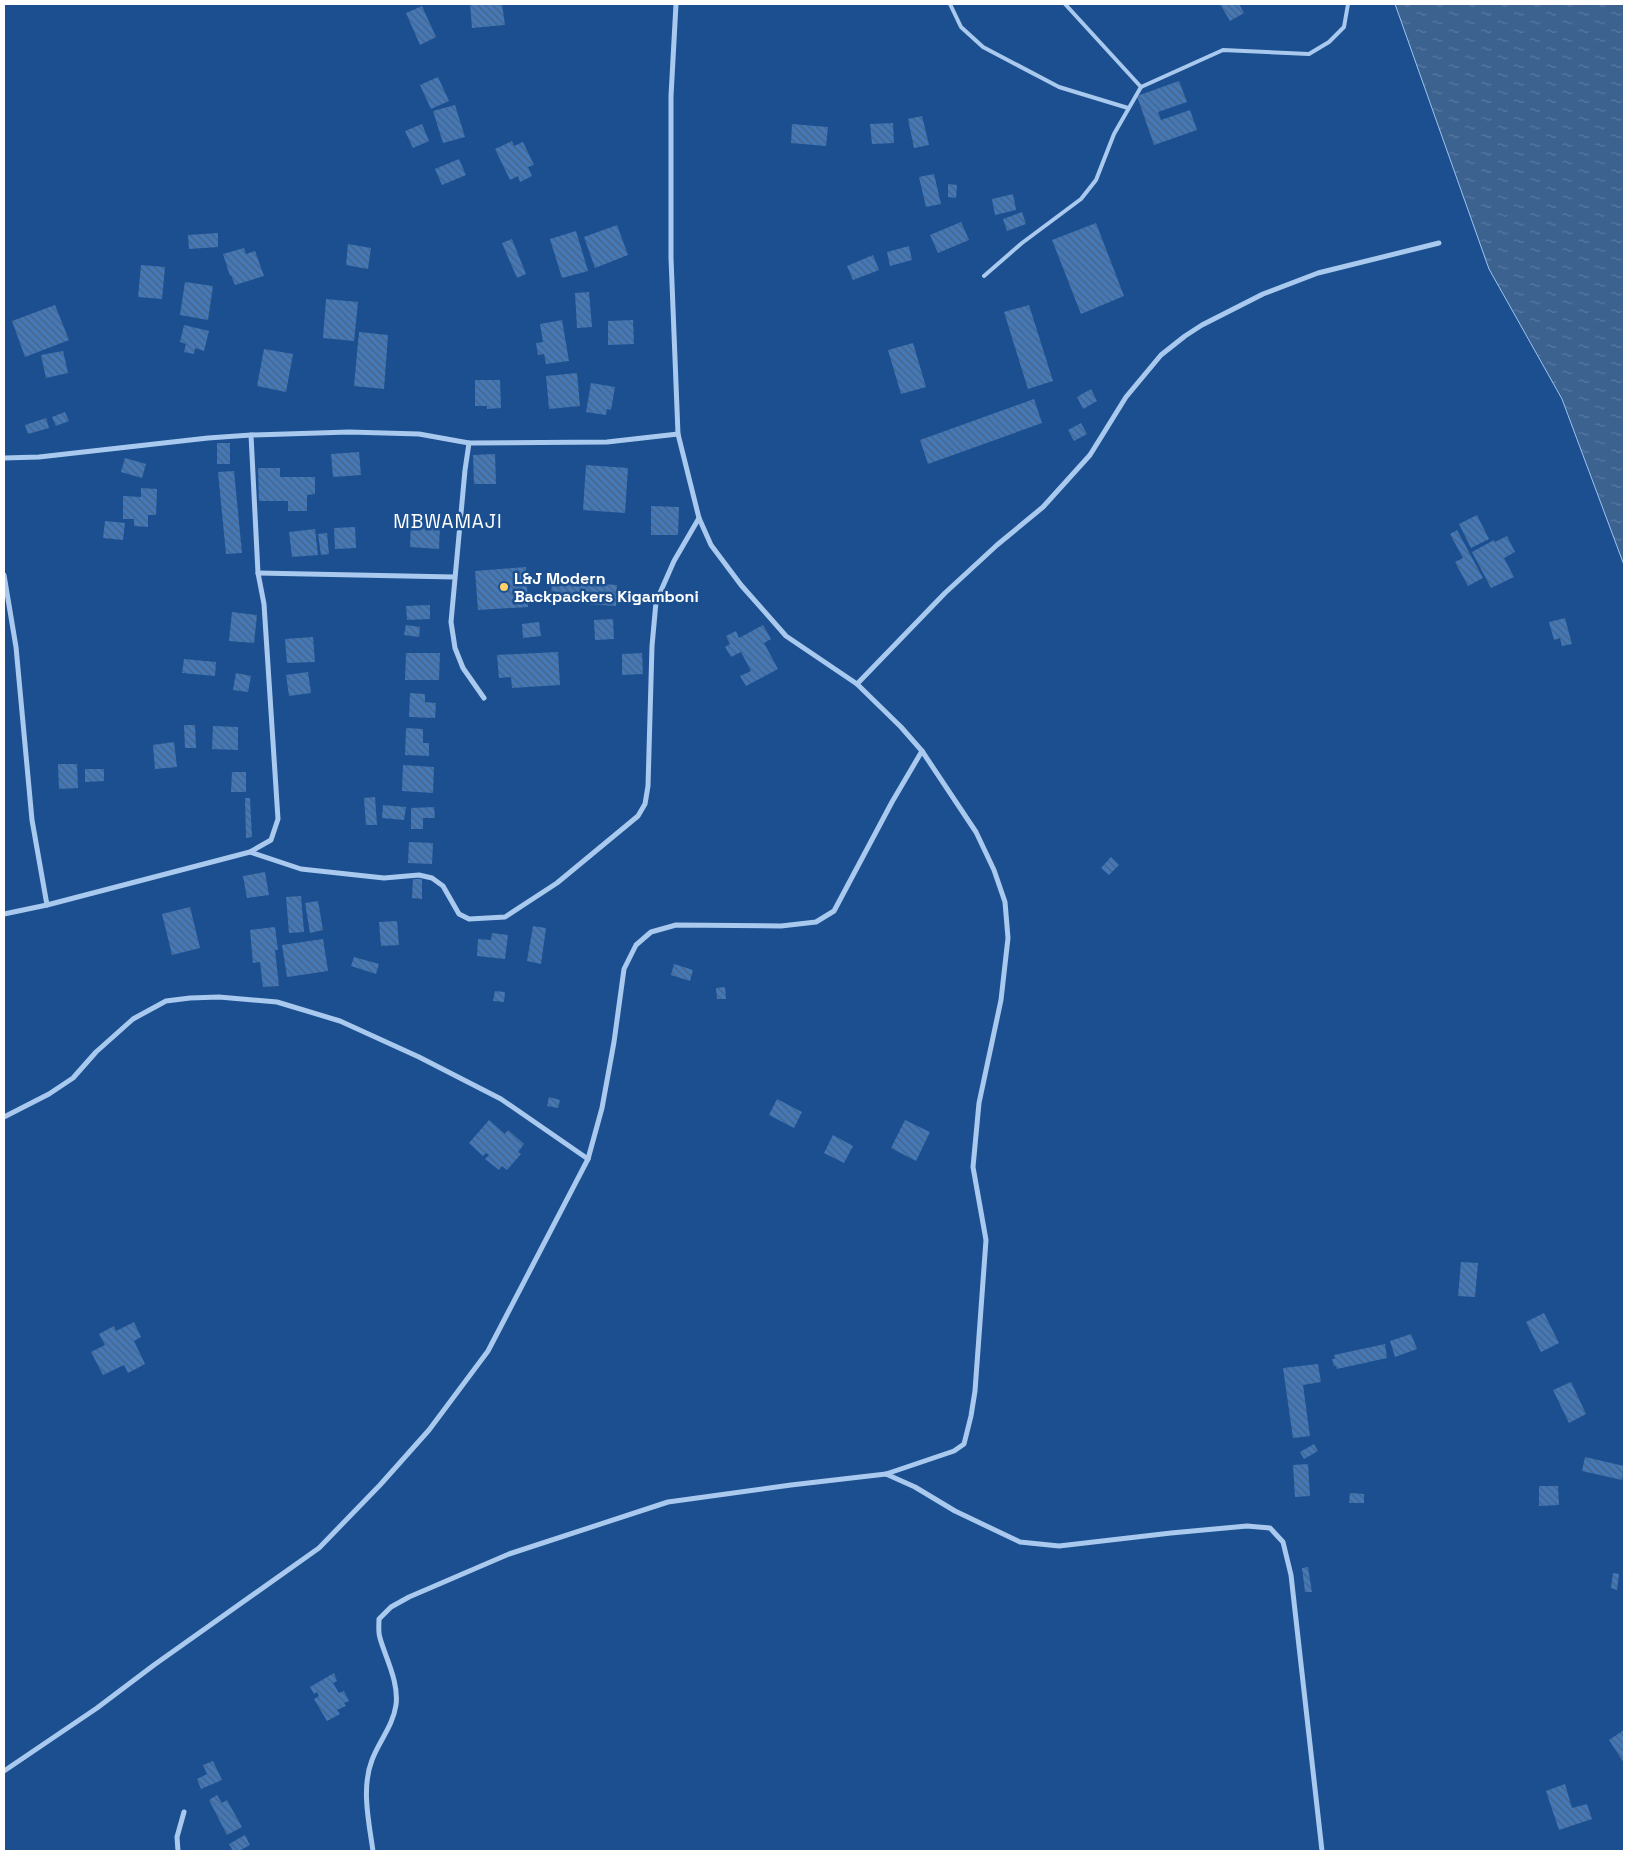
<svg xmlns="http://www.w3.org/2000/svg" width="1628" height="1855" viewBox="0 0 1628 1855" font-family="'Space Grotesk',sans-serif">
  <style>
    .water { fill: url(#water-ripples); stroke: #9cc4f0 }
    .building { fill: url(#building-back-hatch) }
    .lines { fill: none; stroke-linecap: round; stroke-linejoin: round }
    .lane { stroke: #a9c9ee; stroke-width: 4 }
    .street { stroke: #a9c9ee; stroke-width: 5 }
    .poi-dot { fill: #ffd166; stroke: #1b4f8f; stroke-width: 2 }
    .labels { text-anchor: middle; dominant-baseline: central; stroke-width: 5; stroke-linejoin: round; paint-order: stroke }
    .poi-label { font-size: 16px; font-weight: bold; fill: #fff; stroke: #1b4f8f; text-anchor: start }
    .quarter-label { font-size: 19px; letter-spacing: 1px; fill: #fff; stroke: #1b4f8f }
  </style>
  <defs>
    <pattern id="water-ripples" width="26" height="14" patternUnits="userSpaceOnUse" patternTransform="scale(1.25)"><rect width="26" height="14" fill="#3c6290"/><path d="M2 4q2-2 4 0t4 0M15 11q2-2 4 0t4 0" fill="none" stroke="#597aa1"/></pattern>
    <pattern id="building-back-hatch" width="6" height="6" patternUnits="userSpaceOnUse" patternTransform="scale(1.25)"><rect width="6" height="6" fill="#4478b7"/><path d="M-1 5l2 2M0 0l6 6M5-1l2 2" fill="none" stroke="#486282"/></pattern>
  </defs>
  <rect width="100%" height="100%" fill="#1b4f8f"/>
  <polygon class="water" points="1395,4 1624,4 1624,565 1562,399 1489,269"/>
  <g class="building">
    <polygon points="470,4 502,4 505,25 472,28"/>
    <polygon points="1220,4 1239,4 1244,13 1230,21"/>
    <polygon points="422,6 436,37 420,45 406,13"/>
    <polygon points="438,77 449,101 431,109 420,85"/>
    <polygon points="1179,81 1187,102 1158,112 1161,120 1190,110 1197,130 1154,145 1137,96"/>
    <polygon points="455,105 465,137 443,143 433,111"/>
    <polygon points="922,116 929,145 914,148 908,119"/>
    <polygon points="893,123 894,143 872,144 870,124"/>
    <polygon points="422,124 429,141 413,148 405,131"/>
    <polygon points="792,124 828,127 826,146 791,143"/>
    <polygon points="512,141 514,146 523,142 534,165 528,167 532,176 520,182 518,176 510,180 495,149"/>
    <polygon points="459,159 466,175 442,185 435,169"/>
    <polygon points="934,174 941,204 926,207 919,177"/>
    <polygon points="948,184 957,185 956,198 948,197"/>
    <polygon points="1013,194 1016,210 995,215 992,199"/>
    <polygon points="1022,212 1026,224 1007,231 1003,219"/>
    <polygon points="961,222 969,240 938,253 930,235"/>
    <polygon points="1096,223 1124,296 1081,314 1052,240"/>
    <polygon points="617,225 628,255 595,268 584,237"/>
    <polygon points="576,231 588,271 562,278 550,239"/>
    <polygon points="218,233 218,247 189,249 188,235"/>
    <polygon points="512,239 526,274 517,278 502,243"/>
    <polygon points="348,244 371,248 368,269 346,265"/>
    <polygon points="909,246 912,260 890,266 887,252"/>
    <polygon points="244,248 246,254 255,251 264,276 235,285 231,275 230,276 223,254"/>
    <polygon points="873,255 879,270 853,280 847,266"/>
    <polygon points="141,265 165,267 162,299 138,297"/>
    <polygon points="185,282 213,286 208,320 180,315"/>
    <polygon points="589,292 592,327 577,328 575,293"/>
    <polygon points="326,299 358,302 354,341 323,338"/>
    <polygon points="55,305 69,340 25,357 12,321"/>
    <polygon points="1029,305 1053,381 1028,389 1004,312"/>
    <polygon points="562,320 569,361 546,364 544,354 538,355 536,343 543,342 540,324"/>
    <polygon points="633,320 634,344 608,345 608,321"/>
    <polygon points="184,325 209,331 204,351 195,348 194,354 184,352 186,344 180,342"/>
    <polygon points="359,332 388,335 384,389 354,386"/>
    <polygon points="913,343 926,387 901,394 888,350"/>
    <polygon points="264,349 293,354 286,392 257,386"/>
    <polygon points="63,351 68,373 46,378 41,355"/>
    <polygon points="577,373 580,406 549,409 546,376"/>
    <polygon points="475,380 500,380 501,408 487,409 487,406 475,406"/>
    <polygon points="591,383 615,387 611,410 607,409 606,415 586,412"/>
    <polygon points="1091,389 1097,401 1083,409 1077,397"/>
    <polygon points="1034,399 1042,423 928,464 920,440"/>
    <polygon points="65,412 69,421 56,426 52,417"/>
    <polygon points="46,418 49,428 28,434 25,425"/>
    <polygon points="1081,423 1087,434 1074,441 1068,430"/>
    <rect x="217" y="443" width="13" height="21"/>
    <polygon points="359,452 361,475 333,477 331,454"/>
    <polygon points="495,454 496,484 474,484 473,455"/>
    <polygon points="125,458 146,464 142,478 121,472"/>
    <polygon points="586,465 628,468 625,513 583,510"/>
    <polygon points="258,468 280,468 280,477 315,477 315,494 307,495 307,511 288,511 288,501 259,501"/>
    <polygon points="234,471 242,553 226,554 218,472"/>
    <polygon points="141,488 157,489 156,515 148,515 148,527 134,526 134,519 123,519 123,496 141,497"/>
    <polygon points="651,506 679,507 678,535 651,535"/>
    <polygon points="1477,515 1489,539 1471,548 1459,524"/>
    <polygon points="105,521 125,523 123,540 103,538"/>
    <polygon points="411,523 440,524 439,549 410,547"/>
    <polygon points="355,527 356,548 335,549 334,528"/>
    <polygon points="315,529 318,555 292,557 289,532"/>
    <polygon points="1457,530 1483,578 1468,586 1455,562 1463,558 1450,534"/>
    <polygon points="327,533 329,554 321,555 318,534"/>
    <polygon points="1507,536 1515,552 1504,558 1514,577 1491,588 1472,552 1494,540 1495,542"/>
    <polygon points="526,567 528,607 478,610 475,571"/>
    <polygon points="552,581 617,585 616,606 551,602"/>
    <polygon points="430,605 430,619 407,620 406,606"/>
    <polygon points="232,612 257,615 254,643 229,641"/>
    <polygon points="1565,618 1572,644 1562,646 1560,638 1554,640 1549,622"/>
    <polygon points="613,619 614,639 595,640 594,620"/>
    <polygon points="539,622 541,636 523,638 522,624"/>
    <polygon points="406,625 420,627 419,637 404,635"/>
    <polygon points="763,625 771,639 764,643 778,669 746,686 740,676 751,671 741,652 731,657 725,647 730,644 726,636 736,631 739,638"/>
    <polygon points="313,637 315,662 287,663 285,639"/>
    <polygon points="558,652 560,685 512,688 511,677 499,678 497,655"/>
    <polygon points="406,653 440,653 439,680 405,680"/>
    <polygon points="642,653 643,674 622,675 622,654"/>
    <polygon points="184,659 216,662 215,676 182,673"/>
    <polygon points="308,672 311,693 289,696 286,675"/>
    <polygon points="236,673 251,676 248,692 233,690"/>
    <polygon points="410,693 425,694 425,702 436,703 435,718 409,717"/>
    <polygon points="184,725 195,725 196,748 185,748"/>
    <polygon points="213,726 238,727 238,750 212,749"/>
    <polygon points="406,728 423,729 423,743 429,743 429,756 405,755"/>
    <polygon points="174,742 177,767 155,769 153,745"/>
    <polygon points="58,764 77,764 78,788 59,789"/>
    <polygon points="403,765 434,767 433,793 402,791"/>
    <polygon points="85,769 104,769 104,781 85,782"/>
    <polygon points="232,772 246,772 246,792 231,792"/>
    <polygon points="375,797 377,825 366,825 364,798"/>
    <polygon points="245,798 250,798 252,837 246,838"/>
    <polygon points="383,805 406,807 404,820 382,818"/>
    <polygon points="434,807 435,818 423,818 423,829 411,829 411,808"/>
    <polygon points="409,842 433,843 432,864 408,863"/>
    <polygon points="1111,857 1119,865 1109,875 1101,868"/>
    <polygon points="265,872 269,895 247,898 243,876"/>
    <polygon points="413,879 422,879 422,899 412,898"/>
    <polygon points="301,896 304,932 289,933 286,897"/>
    <polygon points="318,901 323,930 310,933 305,903"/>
    <polygon points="190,907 200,948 172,955 162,914"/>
    <polygon points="397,921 399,945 381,946 379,922"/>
    <polygon points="533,926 546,928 541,964 527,961"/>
    <polygon points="275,927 278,950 275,950 279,986 263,987 260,962 253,963 250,930"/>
    <polygon points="492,933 508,935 505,959 477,956 478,939 491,940"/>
    <polygon points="323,939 328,971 287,977 282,945"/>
    <polygon points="354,957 379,964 376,974 351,966"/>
    <polygon points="674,964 693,970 690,981 671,975"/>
    <polygon points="725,987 726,999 717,999 716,988"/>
    <polygon points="495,991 505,992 504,1002 493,1001"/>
    <polygon points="549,1097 560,1100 558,1108 547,1106"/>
    <polygon points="777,1099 802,1112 794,1128 769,1115"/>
    <polygon points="489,1120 505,1134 508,1130 524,1144 518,1152 521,1154 507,1170 502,1166 499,1170 485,1159 489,1155 486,1153 483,1156 469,1143"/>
    <polygon points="905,1120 930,1132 916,1161 891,1148"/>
    <polygon points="833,1135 853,1146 844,1163 824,1153"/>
    <polygon points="1461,1262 1478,1263 1475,1297 1458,1296"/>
    <polygon points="1544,1313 1559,1343 1541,1352 1526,1322"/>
    <polygon points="134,1322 141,1337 134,1341 145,1364 128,1373 124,1365 103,1375 91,1352 105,1345 99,1334 114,1326 116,1331"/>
    <polygon points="1411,1334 1417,1349 1395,1357 1390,1341"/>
    <polygon points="1385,1344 1387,1358 1337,1369 1336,1366 1334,1366 1332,1359 1335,1359 1334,1355"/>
    <polygon points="1318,1364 1321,1382 1303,1385 1310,1436 1293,1438 1283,1368"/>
    <polygon points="1571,1382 1586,1414 1569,1423 1553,1390"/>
    <polygon points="1314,1444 1318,1451 1304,1459 1300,1452"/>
    <polygon points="1585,1457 1624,1466 1622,1480 1582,1471"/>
    <polygon points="1308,1464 1310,1496 1295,1497 1293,1465"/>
    <polygon points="1539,1486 1558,1486 1559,1505 1539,1506"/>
    <polygon points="1350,1493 1364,1494 1364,1503 1349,1503"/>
    <polygon points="1308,1567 1312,1592 1305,1592 1302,1568"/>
    <polygon points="1613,1573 1619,1574 1617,1590 1611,1588"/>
    <polygon points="334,1673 337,1681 333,1683 339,1693 344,1691 349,1701 344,1703 346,1706 337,1710 340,1714 327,1721 314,1699 319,1696 317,1692 314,1694 310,1687"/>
    <polygon points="1624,1730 1624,1763 1609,1740"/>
    <polygon points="213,1761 222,1780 201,1789 197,1779 207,1774 203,1765"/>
    <polygon points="1565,1784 1572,1808 1587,1804 1592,1819 1559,1830 1546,1791"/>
    <polygon points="217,1795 222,1803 227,1800 242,1827 227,1835 209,1800"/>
    <polygon points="245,1835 250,1845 239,1851 233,1851 229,1844"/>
  </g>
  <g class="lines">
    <g class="lane">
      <polyline points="950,4 961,27 983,47 1059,87 1128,108"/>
      <polyline points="1065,4 1141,87"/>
      <polyline points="984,276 1022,243 1081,199 1096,180 1114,134 1141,87 1223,50 1309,54 1329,42 1344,27 1348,4"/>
    </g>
    <g class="street">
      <polyline points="676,4 671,96 671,258 678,434 699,518 711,545 741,585 786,636 857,684 901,727 922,751 976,832 994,870 1005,902 1008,938 1001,1000 979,1103 973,1167 986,1240 975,1391 971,1416 964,1444 954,1451 886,1474"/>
      <polyline points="469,443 465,470 451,622 455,648 463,668 484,698"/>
      <polyline points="4,458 39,457 208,438 251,435 349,432 419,434 469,443 607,442 678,434"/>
      <polyline points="258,573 454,577"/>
      <polyline points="4,575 16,647 32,820 47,905"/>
      <polyline points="857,684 945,593 997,545 1043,507 1090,455 1126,397 1161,355 1185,336 1202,325 1263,294 1318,273 1439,243"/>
      <polyline points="250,852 301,869 384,878 419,875 432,878 443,886 459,914 469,919 505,917 557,883 638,816 645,804 648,786 652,646 656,602 674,561 699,518"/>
      <polyline points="4,914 47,905 250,852 271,840 278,819 264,604 258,573 251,435"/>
      <polyline points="4,1117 49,1094 73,1078 96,1052 133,1019 166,1001 190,998 219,997 277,1002 340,1021 419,1057 501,1099 588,1159"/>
      <polyline points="4,1771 97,1708 154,1665 319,1548 380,1485 429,1430 488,1351 588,1159 602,1108 614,1042 624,969 636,945 651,932 676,925 781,926 816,922 834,911 892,802 922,751"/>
      <polyline points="178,1851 177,1837 184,1812"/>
      <path d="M373 1851C369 1823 361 1788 372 1760 379 1741 393 1726 396 1705 399 1682 386 1659 380 1638 378 1632 379 1625 379 1619L391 1607 409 1597 509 1554 668 1502 791 1485 886 1474 915 1487 955 1511 1020 1542 1059 1546 1171 1533 1247 1526 1270 1528 1283 1542 1291 1575 1322 1851"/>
    </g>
  </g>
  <circle class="poi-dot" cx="504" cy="587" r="5"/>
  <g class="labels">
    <g class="poi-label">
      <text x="514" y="578">L&amp;J Modern<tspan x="514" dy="18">Backpackers Kigamboni</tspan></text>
    </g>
    <g class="quarter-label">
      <text x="448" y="521">MBWAMAJI</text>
    </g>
  </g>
  <rect width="1628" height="1855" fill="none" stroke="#ffffff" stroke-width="10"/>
</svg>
